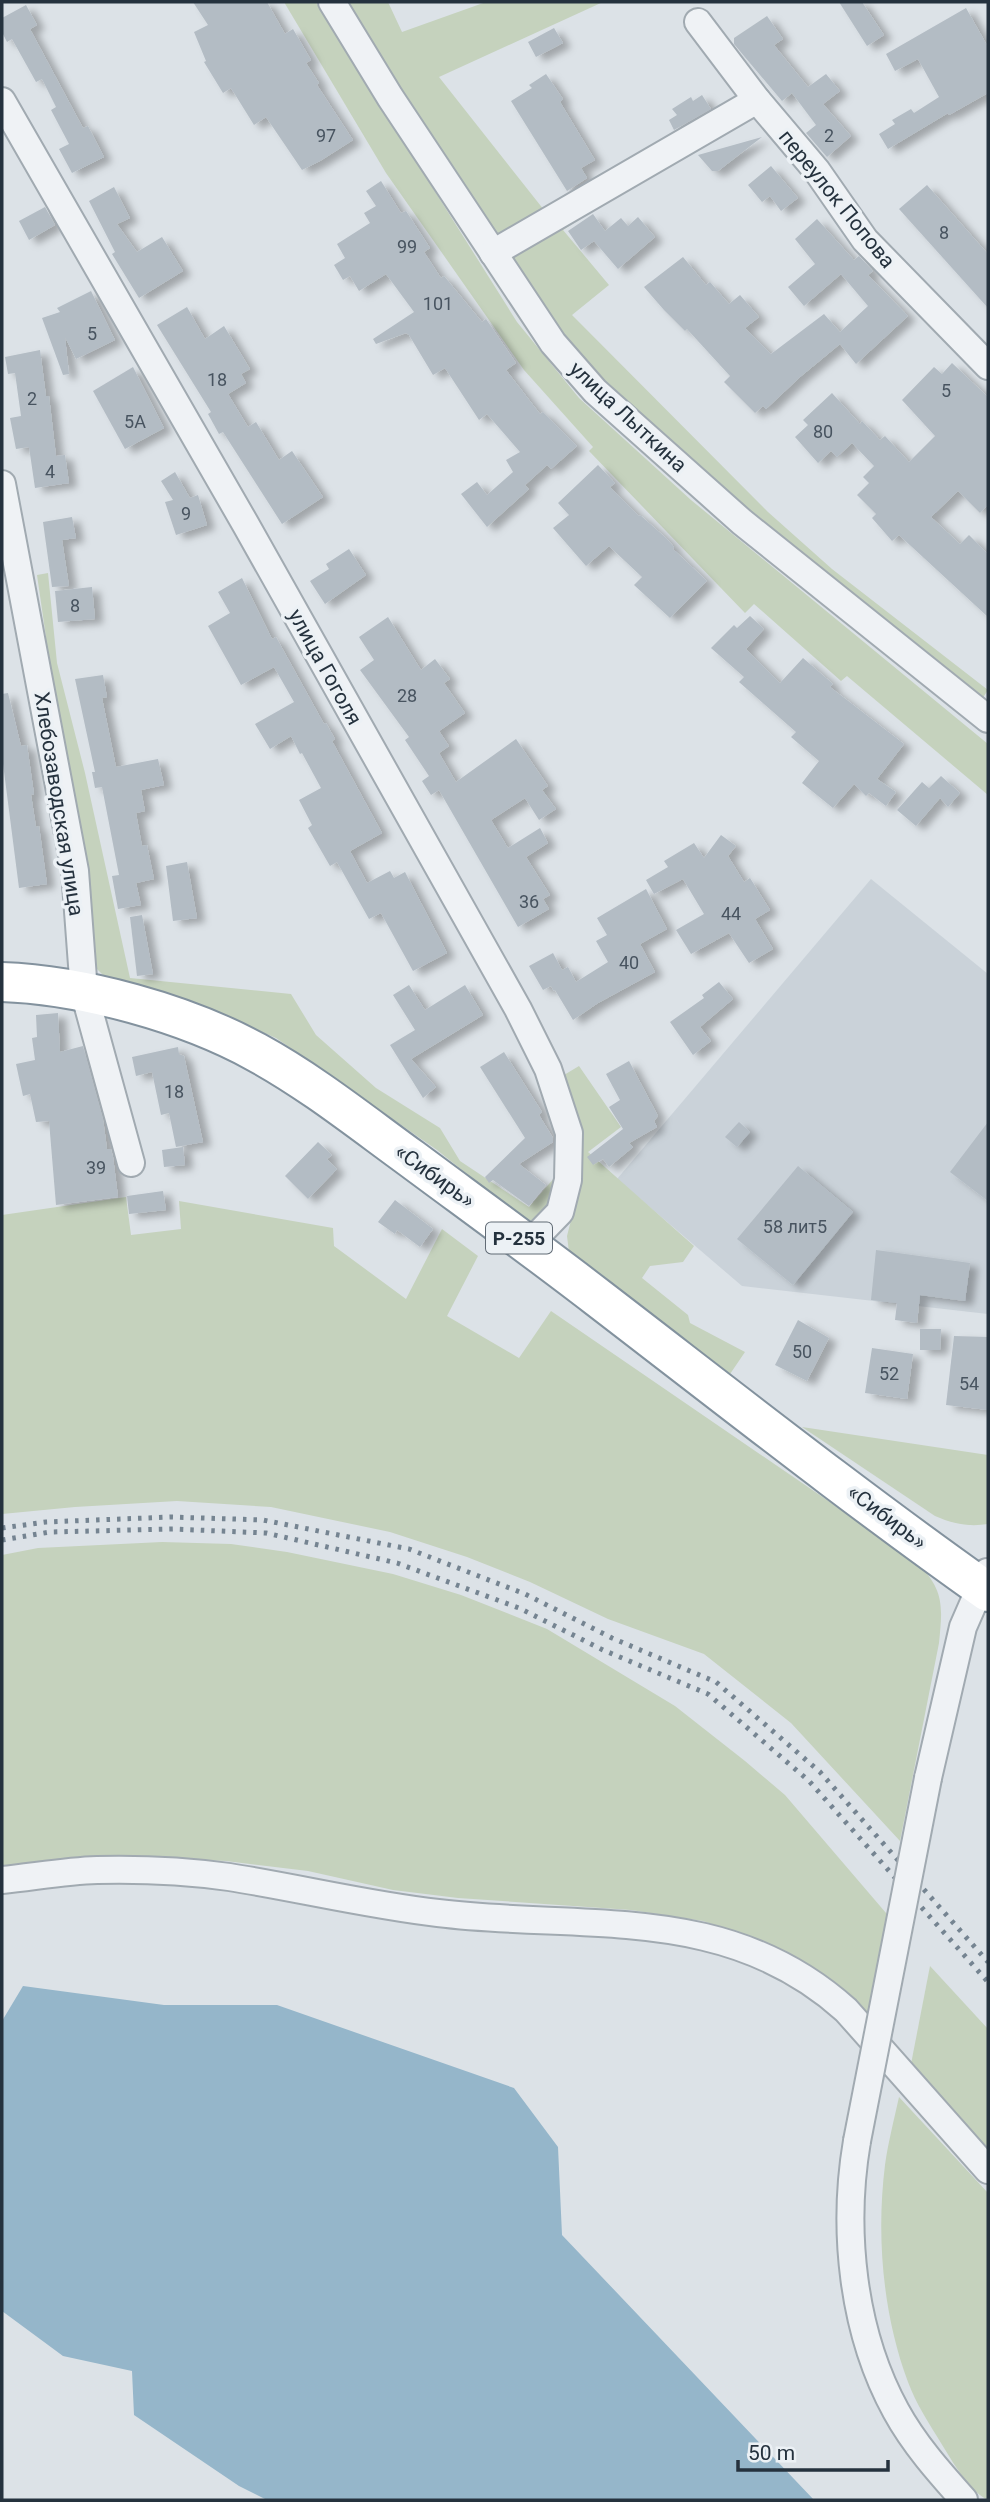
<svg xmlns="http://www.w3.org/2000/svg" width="990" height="2502" viewBox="0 0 990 2502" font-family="Roboto,sans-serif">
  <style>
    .built { fill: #cad2d9 }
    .green { fill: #c5d2bd }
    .water { fill: #95b6ca }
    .building { fill: #b3bcc4; filter: url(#shadow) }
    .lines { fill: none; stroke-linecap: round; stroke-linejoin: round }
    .minor-casing { stroke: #a1aab1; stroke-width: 30 }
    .highway-casing { stroke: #83929e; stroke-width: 42 }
    .minor { stroke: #eff2f5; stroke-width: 26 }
    .highway { stroke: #fff; stroke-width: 38 }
    .rail { stroke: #758491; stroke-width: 5; stroke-dasharray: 3.5 7; stroke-linecap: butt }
    .minor-bridge-casing { stroke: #a1aab1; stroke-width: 30; stroke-linecap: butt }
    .minor-bridge { stroke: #eff2f5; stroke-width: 26 }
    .labels { text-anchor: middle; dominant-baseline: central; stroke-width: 7; stroke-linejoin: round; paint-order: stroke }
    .number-label { font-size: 18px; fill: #485460 }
    .shield { fill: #ecf1f5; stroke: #616b75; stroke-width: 2 }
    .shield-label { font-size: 19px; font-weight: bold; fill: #25323e }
    .street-label { font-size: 21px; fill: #25323e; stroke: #ecf1f5 }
  </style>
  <defs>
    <filter id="shadow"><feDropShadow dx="8" dy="4.5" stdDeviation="3.5" flood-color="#0004"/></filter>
  </defs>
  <rect width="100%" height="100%" fill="#dce2e7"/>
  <polygon class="built" points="871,879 988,974 988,1314 742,1286 617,1179"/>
  <g class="green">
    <polygon points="284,2 316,2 517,322 579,398 691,500 988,744 988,795 847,676 841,681 754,604 745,613 589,451 593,447 524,370 386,173"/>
    <polygon points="341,2 388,2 402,32 486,2 603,2 439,77 544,210 496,243"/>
    <polygon points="629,188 563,230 609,285 572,315 768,512 832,569 988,690 980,702 863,610 642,422 557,336 511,258"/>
    <polygon points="48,573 57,663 85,773 130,978 291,994 316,1035 376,1088 440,1128 460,1161 529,1207 555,1177 559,1160 551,1205 533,1221 524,1220 437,1150 276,1038 195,1003 107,979 96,968 90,954 39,639 46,637 37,575"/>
    <polygon points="579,1066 621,1127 588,1152 694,1246 683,1262 650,1266 642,1278 688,1315 690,1323 745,1352 730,1374 652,1318 569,1252 567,1236 580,1185 581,1136 564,1075"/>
    <path d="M126 1197 131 1235 181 1229 179 1201 333 1228 334 1246 406 1299 442 1229 478 1256 447 1316 519 1358 551 1311 916 1561C944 1590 943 1604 939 1643L900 1841 791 1723 704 1654 608 1619 530 1582 467 1557 390 1532 271 1507 177 1501 75 1507 2 1514V1215Z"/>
    <path d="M802 1427 988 1455V1524C969 1527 953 1524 935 1516Z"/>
    <polygon points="162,1542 231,1544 287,1552 393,1574 461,1595 547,1629 675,1706 745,1761 785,1795 892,1920 871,2022 841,1993 805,1963 753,1938 703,1921 631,1910 458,1898 393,1890 308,1871 226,1861 123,1856 2,1867 2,1555 38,1548"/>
    <polygon points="930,1966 988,2029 988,2150 911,2064"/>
    <path d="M899 2097 988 2193V2500C968 2490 953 2462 941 2443 929 2423 916 2404 908 2382 883 2315 876 2237 885 2165 888 2143 894 2120 899 2097Z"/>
  </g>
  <polygon class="water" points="23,1986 164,2005 277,2005 514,2088 558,2147 562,2235 814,2500 267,2500 239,2486 134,2415 132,2371 63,2356 2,2311 2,2021"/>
  <g class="building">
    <polygon points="193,2 267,2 285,34 293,29 311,60 306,63 319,83 317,85 353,140 320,161 302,170 266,117 254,125 231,88 223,93 204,62 206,61 194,32 208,25"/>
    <polygon points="839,2 862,2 884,35 867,46"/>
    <polygon points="26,5 37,25 30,29 83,128 88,126 104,157 72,173 59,149 69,144 51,110 56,107 42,79 36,82 12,39 7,42 2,32 2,18"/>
    <polygon points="966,8 988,47 988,93 949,115 948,113 888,149 879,134 895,124 892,120 911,109 914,113 939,97 918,59 895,71 886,54"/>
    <polygon points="767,16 783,39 774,45 808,87 826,74 840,91 823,104 851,136 827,157 806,133 816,125 792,93 782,101 734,44 734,38"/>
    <polygon points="554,28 563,43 536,57 528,42"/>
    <polygon points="546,74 563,99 560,102 595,160 581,168 587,178 567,191 511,101 532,88 529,85"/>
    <polygon points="702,95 711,109 674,130 669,120 677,115 672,109 691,97 693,101"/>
    <polygon points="762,137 718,171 712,171 698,155"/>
    <polygon points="771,166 798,198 781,211 770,196 762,202 748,185"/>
    <polygon points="381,181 401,213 406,211 430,248 424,252 441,278 444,276 482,322 486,319 516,363 506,370 540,414 543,412 577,446 551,469 547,465 525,485 529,489 487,527 461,494 477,482 487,495 513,472 506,460 520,452 487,414 479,420 445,368 433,375 409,335 406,333 376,344 373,339 414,312 386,274 359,291 350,276 343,280 334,265 345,258 337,244 370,223 364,213 376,206 366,191"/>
    <polygon points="927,185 988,254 988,308 899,209"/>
    <polygon points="114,187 130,218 117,224 137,252 162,237 183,271 139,298 112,254 115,252 89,201"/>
    <polygon points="45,207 55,225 29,240 19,221"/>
    <polygon points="593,214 605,231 621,218 628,226 638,217 655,237 618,269 594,241 581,250 568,231"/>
    <polygon points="817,219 854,260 859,256 873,271 868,275 908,316 856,364 840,344 800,377 766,409 763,406 755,413 724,382 730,376 687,329 685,331 664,310 644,287 683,257 706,285 710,282 729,304 740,295 759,317 745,328 771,354 824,314 840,332 868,306 841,274 804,306 788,287 815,264 795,239"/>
    <polygon points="91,291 115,340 76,359 65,337 69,374 63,375 42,318 60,312 57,308"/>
    <polygon points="187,307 205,339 224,326 250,369 241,374 246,383 228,394 248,427 256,422 279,460 292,451 323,497 282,524 223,432 219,434 208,414 211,412 157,325"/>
    <polygon points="40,350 46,396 49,396 56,456 65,455 69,483 35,488 29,447 16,449 10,418 21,416 15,373 8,374 5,357"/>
    <polygon points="952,363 988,397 988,505 980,513 958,491 931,517 960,544 969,535 988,554 988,617 899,535 892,541 872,518 876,514 857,495 869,483 863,477 874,466 852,443 837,457 831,451 818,463 795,437 808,425 803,420 832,393 860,424 862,421 880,440 885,436 909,462 935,436 902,400 934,367 942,374"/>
    <polygon points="133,367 164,428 125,449 93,391"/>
    <polygon points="598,465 615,483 610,487 639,516 640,515 666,538 674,547 673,549 707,581 670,618 634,585 642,577 609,546 586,566 553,528 569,515 558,503"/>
    <polygon points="175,472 190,498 198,495 207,525 176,535 165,502 173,500 161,481"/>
    <polygon points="72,517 76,538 62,540 69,586 52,587 43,522"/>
    <polygon points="349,549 366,575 325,604 310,581 329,569 326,564"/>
    <polygon points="242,578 272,639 276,637 324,724 326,723 335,739 332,741 382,833 350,851 367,883 390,871 394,878 405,872 447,953 413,971 381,913 369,919 337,862 330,866 308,828 312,825 299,800 321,788 302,753 300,754 291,736 270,749 255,724 294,702 274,667 241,685 208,626 230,613 218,592"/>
    <polygon points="92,587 95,619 58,622 55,591"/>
    <polygon points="750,616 764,629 746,649 780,683 803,658 833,684 830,687 904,744 877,779 896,792 886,806 869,793 866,796 854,784 833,808 802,783 819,761 791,737 796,732 739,682 744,677 711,648 734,625 737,628"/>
    <polygon points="388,617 421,670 435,659 450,679 444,683 465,713 439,731 449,746 439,753 456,782 516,739 548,786 542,790 556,809 539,820 525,798 491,820 508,848 540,828 548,843 526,857 550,895 543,899 549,909 518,927 439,790 431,795 422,781 429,776 405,740 409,737 360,670 374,660 359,637"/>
    <polygon points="103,675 107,697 102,698 116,767 158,759 164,785 141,790 145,811 136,813 142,846 147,845 154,879 136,883 141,905 118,909 112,876 119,875 102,787 95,788 92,772 95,772 75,679"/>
    <polygon points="8,693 21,746 27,745 34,794 31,795 36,827 39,826 47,884 19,888 2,756 2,694"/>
    <polygon points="941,776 960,793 948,807 940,798 916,826 897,810 922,782 929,788"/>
    <polygon points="721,835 736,846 728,856 744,882 750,878 770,910 755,919 773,949 749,963 729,933 691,954 676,930 704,914 683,879 654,894 646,880 668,867 664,861 694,843 704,858"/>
    <polygon points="187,862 197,918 173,921 166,866"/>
    <polygon points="646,889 667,929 640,944 655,972 598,1003 573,1020 555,990 554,991 551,986 543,990 529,966 553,953 562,970 568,967 576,982 608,962 596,941 607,935 597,918"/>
    <polygon points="142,915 153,974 137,976 130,917"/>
    <polygon points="719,982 733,999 700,1027 711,1041 693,1055 670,1022 704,998 702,995"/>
    <polygon points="409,985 425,1010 465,985 483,1015 411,1059 436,1087 423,1098 390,1045 415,1030 393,995"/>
    <polygon points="58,1013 60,1052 83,1046 103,1119 107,1149 111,1149 113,1157 118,1197 56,1205 49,1121 36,1122 30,1094 23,1096 16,1064 35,1060 32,1038 37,1037 36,1015"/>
    <polygon points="178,1047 179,1054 184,1056 203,1142 176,1147 169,1113 161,1115 152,1072 136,1076 132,1057"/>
    <polygon points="504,1052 542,1112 539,1115 553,1138 553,1142 519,1164 546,1185 529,1206 493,1180 489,1183 485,1177 525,1138 480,1067"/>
    <polygon points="629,1061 658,1116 654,1121 657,1127 629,1143 633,1147 609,1167 603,1159 593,1165 587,1157 623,1129 609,1107 620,1100 606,1074"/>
    <polygon points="739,1122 750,1132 737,1147 725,1137"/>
    <polygon points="988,1122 988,1201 950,1172"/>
    <polygon points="318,1142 332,1155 327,1159 337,1169 308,1199 285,1176"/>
    <polygon points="183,1147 185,1165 164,1167 162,1150"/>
    <polygon points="798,1166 853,1212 793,1285 737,1239"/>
    <polygon points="163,1191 166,1210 129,1214 127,1196"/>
    <polygon points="395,1200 433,1229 420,1247 397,1230 395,1234 378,1222"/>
    <polygon points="876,1250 970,1263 965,1301 920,1295 917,1323 895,1320 897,1303 871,1300"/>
    <polygon points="798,1320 829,1338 807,1381 775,1365"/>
    <polygon points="920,1329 941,1329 940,1350 920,1350"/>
    <polygon points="954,1336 988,1337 988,1410 946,1405"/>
    <polygon points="872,1348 913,1354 907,1399 865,1393"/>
  </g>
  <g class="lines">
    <defs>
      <g id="minor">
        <polyline points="332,2 390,97 553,343 595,391 742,522 988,719"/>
        <polyline points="698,22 757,100 817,171 865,240 988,366"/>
        <polyline points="2,101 246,525 518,1009 548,1069 569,1133 568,1180 560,1212 529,1244"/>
        <polyline points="493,253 757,100"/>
        <polyline points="2,484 75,871 84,992 131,1163"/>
        <polyline points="928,1778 963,1627 987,1572"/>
        <path d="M2 1880C33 1877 65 1871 97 1870 140 1869 186 1871 229 1877 299 1888 368 1905 438 1913 585 1931 726 1902 846 2010L988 2170"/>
        <path d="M857 2141C842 2229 852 2331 896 2411 914 2444 939 2472 964 2500"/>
      </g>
      <path id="highway" d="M2 982C83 985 185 1013 256 1052 311 1082 361 1122 412 1159 474 1205 536 1250 597 1297 726 1396 855 1498 988 1592"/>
    </defs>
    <use href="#minor" class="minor-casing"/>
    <use href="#highway" class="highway-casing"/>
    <use href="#minor" class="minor"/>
    <use href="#highway" class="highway"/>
    <g class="rail">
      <polyline points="2,1528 46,1522 171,1517 263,1520 409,1549 525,1594 612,1638 716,1682 820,1772 988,1962"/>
      <polyline points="2,1540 50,1532 173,1529 266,1533 397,1563 519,1608 603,1650 708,1694 809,1781 988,1982"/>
    </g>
    <defs>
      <polyline id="minor-bridge" points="857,2141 928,1778"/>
    </defs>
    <use href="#minor-bridge" class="minor-bridge-casing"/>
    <use href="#minor-bridge" class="minor-bridge"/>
  </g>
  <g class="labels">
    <g class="number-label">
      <text x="326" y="135">97</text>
      <text x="829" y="135">2</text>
      <text x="944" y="232">8</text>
      <text x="407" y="246">99</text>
      <text x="438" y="303">101</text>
      <text x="92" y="333">5</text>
      <text x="217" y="379">18</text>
      <text x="946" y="390">5</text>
      <text x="32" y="398">2</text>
      <text x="135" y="421">5А</text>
      <text x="823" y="431">80</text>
      <text x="50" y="471">4</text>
      <text x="186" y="513">9</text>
      <text x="75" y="605">8</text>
      <text x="407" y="695">28</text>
      <text x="529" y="901">36</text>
      <text x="731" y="913">44</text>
      <text x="629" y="962">40</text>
      <text x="174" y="1091">18</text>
      <text x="96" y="1167">39</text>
      <text x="795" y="1226">58 лит5</text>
      <text x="802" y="1351">50</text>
      <text x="889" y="1373">52</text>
      <text x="969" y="1383">54</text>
    </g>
    <rect class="shield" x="486" y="1222.5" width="66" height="31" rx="5"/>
    <g class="shield-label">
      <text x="519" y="1238">Р-255</text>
    </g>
    <g class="street-label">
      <text transform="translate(837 199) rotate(51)">переулок Попова</text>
      <text transform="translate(628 417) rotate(43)">улица Лыткина</text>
      <text transform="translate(325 667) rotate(61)">улица Гоголя</text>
      <text transform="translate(59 804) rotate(81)">Хлебозаводская улица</text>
      <text transform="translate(435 1176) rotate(36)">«Сибирь»</text>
      <text transform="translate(887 1517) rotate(37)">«Сибирь»</text>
    </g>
  </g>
  <rect width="990" height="2502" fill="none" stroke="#25323e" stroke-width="7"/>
  <path d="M738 2460v10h150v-10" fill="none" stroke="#25323e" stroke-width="3.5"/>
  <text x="748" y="2460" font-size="21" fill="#25323e" stroke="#ecf1f5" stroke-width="5" paint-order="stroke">50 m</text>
</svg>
